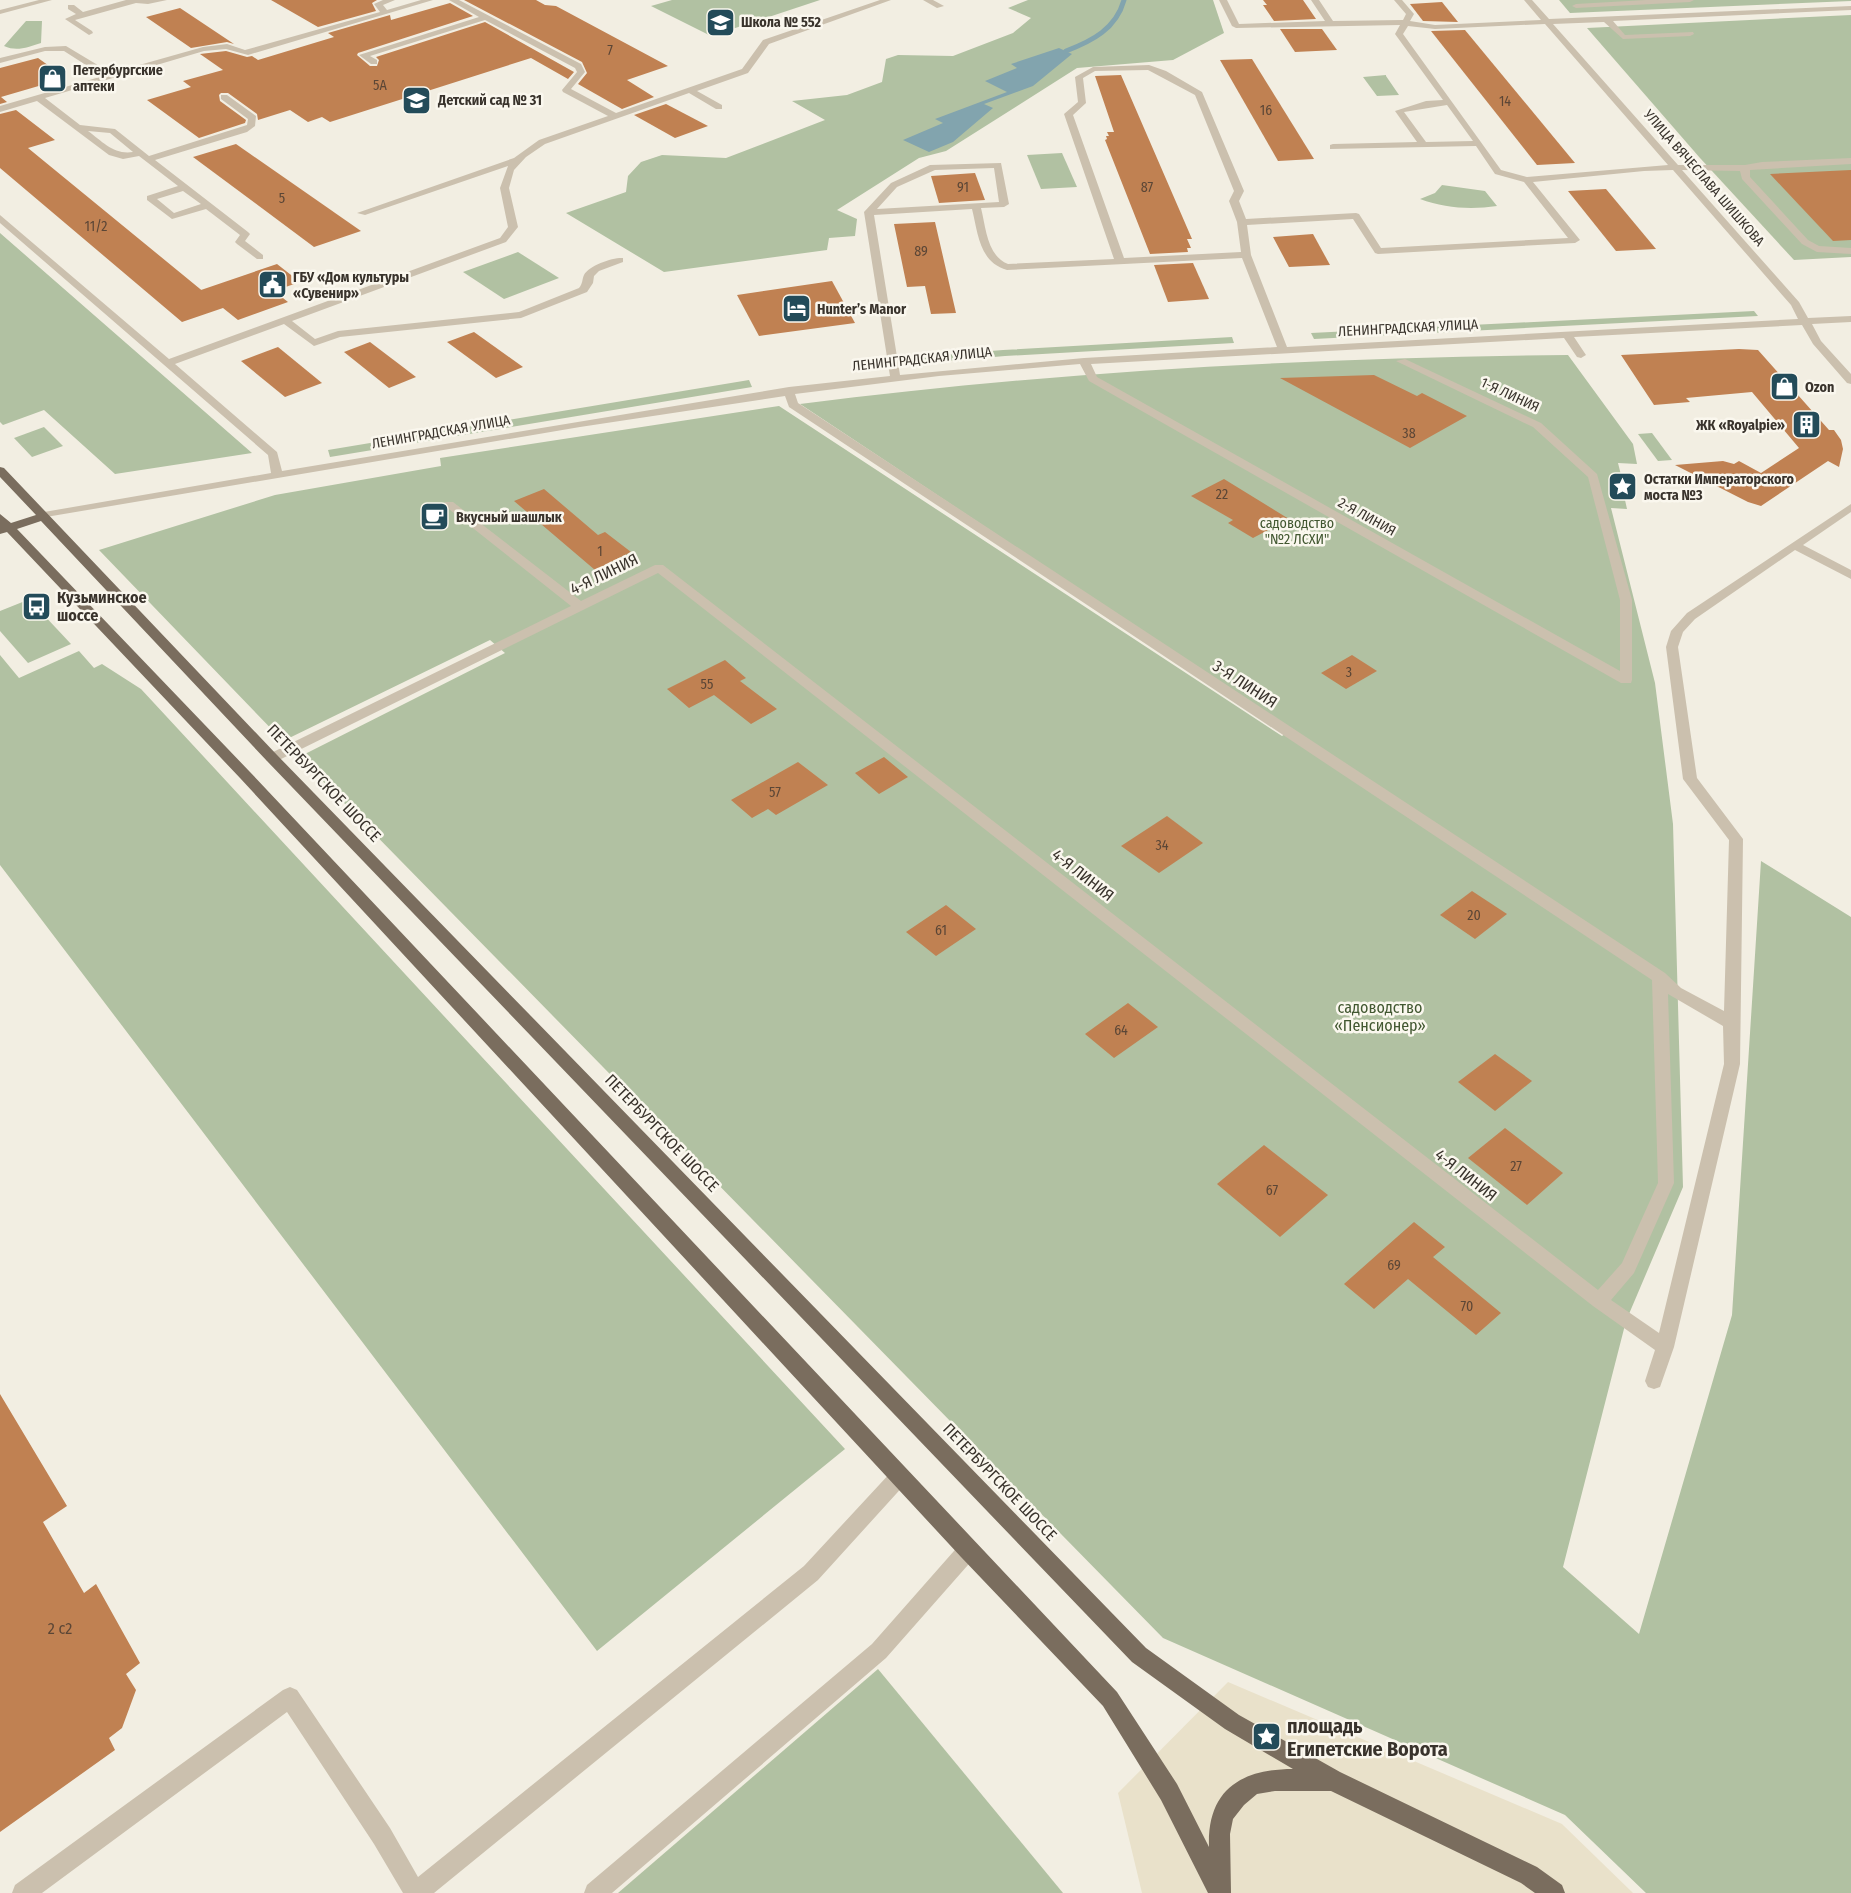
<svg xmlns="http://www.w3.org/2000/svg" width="1851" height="1893" viewBox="0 0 1851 1893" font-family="'Fira Sans Condensed',sans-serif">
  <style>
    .green { fill: #b1c1a2 }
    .plaza { fill: #e9e1ca }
    .water { fill: #82a4ae }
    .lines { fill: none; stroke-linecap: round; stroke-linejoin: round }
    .stream { stroke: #82a4ae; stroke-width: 5 }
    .building { fill: #c08152 }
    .minor { fill: #cbc0ae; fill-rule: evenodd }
    .major { fill: #7a6d5e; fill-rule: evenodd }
    .labels { text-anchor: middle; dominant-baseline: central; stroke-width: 5; stroke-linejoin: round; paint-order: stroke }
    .far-poi-label { font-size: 14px; font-weight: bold; fill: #39332c; stroke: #faf7ee; text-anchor: start }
    .number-label { font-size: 14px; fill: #5b4636 }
    .far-street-label { font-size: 14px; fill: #39332c; stroke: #faf7ee }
    .far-park-label { font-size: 14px; fill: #415730; stroke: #faf7ee }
    .street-label { font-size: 16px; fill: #39332c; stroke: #faf7ee }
    .poi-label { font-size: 16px; font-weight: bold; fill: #39332c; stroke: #faf7ee; text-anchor: start }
    .park-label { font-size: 16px; fill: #415730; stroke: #faf7ee }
    .near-number-label { font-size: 16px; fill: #5b4636 }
    .near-poi-label { font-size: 20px; font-weight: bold; fill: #39332c; stroke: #faf7ee; text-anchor: start }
  </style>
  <rect width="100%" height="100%" fill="#f2eee2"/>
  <g class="green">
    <polygon points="672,0 820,0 711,36 651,6"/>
    <polygon points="1028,0 1213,0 1224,33 1173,60 1077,68 946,151 919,158 837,210 857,219 855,236 829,238 827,250 664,272 566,213 626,192 628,176 641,162 662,155 726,158 825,120 792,101 847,95 882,82 886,59 898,55 953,56 1013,33 1031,18 1008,8"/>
    <polygon points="1559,0 1851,0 1851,1 1570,13"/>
    <polygon points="1851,15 1851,257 1794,260 1700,158 1587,28"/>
    <path d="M26 21H42L41 43C28 47 17 52 4 46Z"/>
    <polygon points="1386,75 1386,76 1399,95 1377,96 1363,77"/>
    <polygon points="1062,153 1077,187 1041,189 1027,155"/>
    <path d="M1442 185 1485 191 1497 206C1470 210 1445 208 1420 199L1435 193Z"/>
    <polygon points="0,233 252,453 115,474 44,410 3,425 0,422"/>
    <polygon points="518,252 559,278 504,299 463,272"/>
    <polygon points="1754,311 1758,316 1314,339 1311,333"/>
    <polygon points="1232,337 1234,343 1005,356 904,365 903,358 1003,350"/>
    <path d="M1568 355 1633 444 1637 464 1618 463 1622 479 1631 480 1634 492 1623 491 1627 509 1611 508 1655 683 1673 824 1683 1187 1626 1321 1563 1567 1639 1634 1732 1315 1761 861 1851 917V1893H1646L1565 1815 1163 1638 299 757 505 653 490 640 283 741 99 550 275 495 441 466 440 458 779 406 1282 736 1291 730 800 404C1055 371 1311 358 1568 355Z"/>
    <polygon points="749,380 752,387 330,457 328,450"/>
    <polygon points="44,427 63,446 32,457 14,438"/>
    <polygon points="1652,433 1672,460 1658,461 1638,434"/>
    <polygon points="25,601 37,613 41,612 71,644 28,663 0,631 0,611"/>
    <polygon points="79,651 94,668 102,664 141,689 845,1449 597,1651 0,865 0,655 19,678"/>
    <polygon points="878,1669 1063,1893 618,1893"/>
  </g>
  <polygon class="plaza" points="1228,1682 1562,1824 1633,1893 1142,1893 1118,1793"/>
  <polygon class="water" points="1059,48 1072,54 1033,86 984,104 993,108 953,142 929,152 903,140 943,123 935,119 1007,92 985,81 1017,68 1011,64"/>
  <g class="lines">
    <path class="stream" d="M1066 51C1092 41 1116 29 1124 0"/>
  </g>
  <g class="building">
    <polygon points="271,0 377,0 372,3 376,11 318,27"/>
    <polygon points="464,0 536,0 545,5 556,6 668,66 627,80 654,97 622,109 578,84 587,73 582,62"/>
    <polygon points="1263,0 1303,0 1316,19 1274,21 1263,5 1267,5"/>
    <polygon points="1442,2 1458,22 1423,21 1410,4"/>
    <polygon points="450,3 473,16 358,53 357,55 370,66 377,66 379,60 376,57 485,22 574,72 568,79 531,58 330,122 322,117 308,122 290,110 258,120 257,114 228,93 221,93 219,95 220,101 246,120 245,123 199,138 147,100 191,87 183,81 223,70 200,54 226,51 247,57 252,56 258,60 334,37 328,33 390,15 391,20"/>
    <polygon points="180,8 234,44 227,42 191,48 146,17"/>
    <polygon points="1280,29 1322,29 1337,50 1295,52"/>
    <polygon points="1465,30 1575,163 1537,165 1431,31"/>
    <polygon points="38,58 66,78 1,97 7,102 0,104 0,68"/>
    <polygon points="1252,59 1314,159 1278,161 1220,60"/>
    <polygon points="1121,75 1192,239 1187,239 1191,248 1187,248 1188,252 1150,254 1105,140 1107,139 1106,136 1109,136 1107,132 1114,132 1095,76"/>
    <polygon points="666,104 708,126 675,138 634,115"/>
    <polygon points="16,110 55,140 28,148 216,302 201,290 277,264 300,282 274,291 288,302 238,320 223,308 182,322 0,168 0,114"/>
    <polygon points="236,144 305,192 361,231 314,247 193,157"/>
    <polygon points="1851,170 1851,240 1833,241 1770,174"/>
    <polygon points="975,173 985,200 939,203 931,176"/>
    <polygon points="1606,189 1656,249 1616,251 1568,191"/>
    <polygon points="935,222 956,313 931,314 925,286 907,287 894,224"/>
    <polygon points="1313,234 1330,265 1289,267 1273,237"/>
    <polygon points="1193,263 1209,299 1168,302 1154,265"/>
    <polygon points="832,281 855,323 759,336 737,295"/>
    <polygon points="474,332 523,367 496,378 447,342"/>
    <polygon points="370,342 416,377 389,388 344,352"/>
    <polygon points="278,347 322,383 285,397 241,361"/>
    <polygon points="1739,349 1758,350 1829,430 1834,430 1841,440 1843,449 1839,467 1828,461 1761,506 1748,502 1675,465 1723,461 1734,464 1739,461 1761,473 1799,448 1752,392 1686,398 1690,402 1654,405 1621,355"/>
    <polygon points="1374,375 1417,396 1422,393 1467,416 1410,448 1280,378"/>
    <polygon points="1224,479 1289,519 1253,538 1228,523 1233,520 1191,496"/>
    <polygon points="544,489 598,535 605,532 631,552 595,570 514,501"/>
    <polygon points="1352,655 1377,671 1346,689 1321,673"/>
    <polygon points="725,660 746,678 740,681 777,709 751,724 714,695 689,708 667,689"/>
    <polygon points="884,757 908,777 879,794 855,773"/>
    <polygon points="798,762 828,785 776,815 768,809 752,818 731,800"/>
    <polygon points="1167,816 1203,843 1159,873 1121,846"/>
    <polygon points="1472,891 1507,914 1475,939 1440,915"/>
    <polygon points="946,905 976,929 936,956 906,932"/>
    <polygon points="1128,1003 1158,1027 1114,1058 1085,1034"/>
    <polygon points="1495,1054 1532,1081 1495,1111 1458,1082"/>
    <polygon points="1505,1128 1563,1173 1527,1205 1468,1158"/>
    <polygon points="1264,1145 1328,1195 1280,1237 1217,1184"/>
    <polygon points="1414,1222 1445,1247 1433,1257 1501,1313 1476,1335 1408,1279 1374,1309 1344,1284"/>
    <polygon points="0,1394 67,1506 43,1522 84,1593 96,1584 140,1663 126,1674 136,1690 122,1728 109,1738 115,1750 0,1832"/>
  </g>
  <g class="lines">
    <g class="minor">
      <polygon points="39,0 52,0 0,14 0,10"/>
      <polygon points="126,0 167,0 148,4 136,3 75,20 92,31 93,33 89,35 65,19 76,14 68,9 68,5 74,5 83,12"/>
      <path d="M383 0H395L383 5 387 10 421 0H433L248 55 226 49 204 51 45 98 80 125 115 129 149 156 247 125 248 119 221 99V95H227L256 116 255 126 247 132 155 160 248 232 250 234 245 241 263 255V259H257L237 244 235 242 240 235 206 209 172 219 147 200V196L178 186 139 156 123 159 109 155 37 101 0 112V106L103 76 64 51H45L0 63V58L45 47 66 46 111 73 203 47 227 44 245 50 380 12 374 4ZM88 131 110 133 133 152C114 155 103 142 88 131ZM183 191 201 204 174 213 157 199Z"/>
      <path d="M449 0H459L581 64 585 72 571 89 616 113 742 69 763 40 880 0H891L769 44 748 73 697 91 722 105V109H716L689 93 545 144 526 157 514 170 509 188 518 227 506 242 292 321 315 339 338 331 519 312 579 288C583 283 582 279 584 275 589 265 614 257 623 258V262L599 271 594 276 593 283 587 292 521 318 340 337 314 346 284 324 175 364 277 452 282 471 789 387 890 376 864 212 891 183 930 165 1001 163 1009 204 1004 207 981 208C986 228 987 256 1008 264L1114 259 1064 114 1078 102 1075 77 1093 67 1149 65 1166 71 1202 92 1244 191 1239 201 1246 219 1356 213 1359 214 1381 248 1568 238 1524 182 1495 174 1476 146 1330 149V145L1333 144 1417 142 1395 111 1426 101 1443 100 1395 34 1400 25 1236 28 1232 26 1219 0H1227L1239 24 1325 21 1311 0H1319L1333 21 1403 20 1406 14 1394 0H1402L1414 14 1410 21 1435 25 1541 20 1524 0H1532L1549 19 1851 6V10L1613 21 1625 35 1693 32 1694 34 1690 36 1623 39 1604 22 1553 24 1678 165H1745L1762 162 1851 158V164L1750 170V177L1808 240 1819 246 1851 248V254L1817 252 1802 244 1742 179 1740 171 1682 170 1799 302 1808 318 1851 316V322L1812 324 1821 341 1851 374V384L1847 383 1813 344 1802 325 1574 337 1586 355 1581 358 1577 357 1564 338 1091 364 1097 377 1620 671V600L1588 477 1533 427 1396 361 1405 359 1541 423 1597 474 1632 600V680L1631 683H1621L1089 381 1080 364 939 376 795 394 798 403 1665 973 1681 988 1724 1011 1729 840 1683 779 1666 647 1671 631 1687 613 1851 504V512L1803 545 1851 570V579L1795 550 1695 619 1683 632 1678 647 1697 778 1743 839 1740 1064 1674 1347 1660 1387 1654 1389 1648 1387 1645 1381 1655 1350 1593 1306 658 573 277 761H267L265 758 267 755 571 606 445 506V502H453L581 601 655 565H663L1598 1290 1622 1263 1658 1183 1652 980 789 407 785 396 580 427 40 518 38 516 44 512 271 473 268 455 0 223V215L169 359 500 238 508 227 500 188 508 166 365 215 357 213 514 158 539 140 608 116 563 92 562 90 577 72 575 68 485 20 370 56 377 60V64H371L359 55 479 17ZM1545 24 1668 165 1527 177 1501 170 1403 34 1408 26 1435 29ZM1148 70 1195 95 1234 191 1229 201 1237 222 1241 252 1124 258 1073 115 1086 103 1083 78 1095 71ZM1447 105 1473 141 1426 142 1404 112ZM994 168 999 202 877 209 897 187 935 170ZM1673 170 1791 305 1798 319 1287 347 1251 255 1247 225 1353 219 1375 253 1378 254 1575 243 1580 240 1533 182 1644 171ZM972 209C978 233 979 262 1007 270L1242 258 1277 347 1084 358 900 375 874 215ZM1668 994 1723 1026 1724 1064 1659 1333 1611 1300 1634 1273 1674 1183Z"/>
      <polygon points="923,0 933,0 944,6 937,8"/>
      <polygon points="1646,0 1694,0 1690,2 1576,8 1572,6 1576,4"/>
      <polygon points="899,1468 906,1471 909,1477 906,1483 818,1580 434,1893 403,1893 374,1844 287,1712 42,1893 12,1893 15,1885 283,1690 290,1687 297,1690 390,1828 418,1877 804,1566 892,1471"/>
      <polygon points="968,1540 975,1543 978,1550 975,1557 886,1658 612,1893 584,1893 587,1885 872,1644 961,1543"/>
    </g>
    <path class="major" d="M0 467 4 468 277 755 1146 1648 1239 1715 1340 1772 1537 1867 1562 1885 1565 1893H1535L1521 1883 1331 1791H1275L1257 1794 1244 1805 1233 1819 1230 1834 1231 1893H1208L1161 1800 1103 1706 961 1557 240 778 7 532 0 534V514L11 523 36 515 0 477ZM41 521 267 761 1132 1662 1225 1729 1293 1769C1241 1769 1207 1790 1209 1847L1177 1784 1117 1692 250 772 17 529Z"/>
  </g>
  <defs>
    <symbol id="school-square" viewBox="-11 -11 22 22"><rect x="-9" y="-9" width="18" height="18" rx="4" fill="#234b59" stroke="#faf7ee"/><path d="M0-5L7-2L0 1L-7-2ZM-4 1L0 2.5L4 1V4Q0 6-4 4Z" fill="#fff"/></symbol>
    <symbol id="shop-square" viewBox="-11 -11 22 22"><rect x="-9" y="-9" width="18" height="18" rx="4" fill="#234b59" stroke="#faf7ee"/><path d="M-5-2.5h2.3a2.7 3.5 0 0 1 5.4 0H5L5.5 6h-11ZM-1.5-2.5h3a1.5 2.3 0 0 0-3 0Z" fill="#fff"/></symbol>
    <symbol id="civic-square" viewBox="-11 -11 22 22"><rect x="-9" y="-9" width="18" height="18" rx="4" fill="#234b59" stroke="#faf7ee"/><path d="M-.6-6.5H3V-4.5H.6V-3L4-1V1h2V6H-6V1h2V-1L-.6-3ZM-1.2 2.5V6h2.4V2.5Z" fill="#fff"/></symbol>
    <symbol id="hotel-square" viewBox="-11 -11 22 22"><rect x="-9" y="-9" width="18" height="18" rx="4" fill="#234b59" stroke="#faf7ee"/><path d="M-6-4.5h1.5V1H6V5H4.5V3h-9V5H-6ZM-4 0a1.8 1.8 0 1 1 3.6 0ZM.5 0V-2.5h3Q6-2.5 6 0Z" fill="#fff"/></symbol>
    <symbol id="building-square" viewBox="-11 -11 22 22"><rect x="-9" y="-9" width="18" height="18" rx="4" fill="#234b59" stroke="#faf7ee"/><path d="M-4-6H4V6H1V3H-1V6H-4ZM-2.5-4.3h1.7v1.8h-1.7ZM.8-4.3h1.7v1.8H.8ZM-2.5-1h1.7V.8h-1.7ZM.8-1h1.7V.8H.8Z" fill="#fff"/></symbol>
    <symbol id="sight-square" viewBox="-11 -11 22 22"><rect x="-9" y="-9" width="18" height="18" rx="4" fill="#234b59" stroke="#faf7ee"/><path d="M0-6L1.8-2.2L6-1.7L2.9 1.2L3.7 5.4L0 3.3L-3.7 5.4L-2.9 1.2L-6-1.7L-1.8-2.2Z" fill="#fff"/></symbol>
    <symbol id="cafe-square" viewBox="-11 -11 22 22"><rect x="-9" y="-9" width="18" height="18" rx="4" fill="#234b59" stroke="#faf7ee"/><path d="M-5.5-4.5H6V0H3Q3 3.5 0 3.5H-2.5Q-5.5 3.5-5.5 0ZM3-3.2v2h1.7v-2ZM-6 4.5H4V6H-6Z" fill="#fff"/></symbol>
    <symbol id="bus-square" viewBox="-11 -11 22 22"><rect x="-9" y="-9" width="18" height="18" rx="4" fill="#234b59" stroke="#faf7ee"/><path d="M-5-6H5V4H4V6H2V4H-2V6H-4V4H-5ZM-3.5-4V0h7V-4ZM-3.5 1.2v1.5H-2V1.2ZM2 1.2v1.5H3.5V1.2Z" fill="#fff"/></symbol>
  </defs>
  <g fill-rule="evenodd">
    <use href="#school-square" x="704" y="6" width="33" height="33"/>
    <use href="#shop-square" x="36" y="62" width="33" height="33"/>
    <use href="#school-square" x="400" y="84" width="33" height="33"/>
    <use href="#civic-square" x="256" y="268" width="33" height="33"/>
    <use href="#hotel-square" x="780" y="292" width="33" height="33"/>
    <use href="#shop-square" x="1768" y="370" width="33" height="33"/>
    <use href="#building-square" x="1790" y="408" width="33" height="33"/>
    <use href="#sight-square" x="1606" y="470" width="33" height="33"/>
    <use href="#cafe-square" x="418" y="500" width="33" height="33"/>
    <use href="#bus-square" x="20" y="590" width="33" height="33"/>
    <use href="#sight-square" x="1250" y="1720" width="33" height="33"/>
  </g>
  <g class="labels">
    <g class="far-poi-label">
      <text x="741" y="22">Школа № 552</text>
      <text x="73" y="70">Петербургские<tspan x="73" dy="16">аптеки</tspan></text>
      <text x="438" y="100">Детский сад № 31</text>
      <text x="293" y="277">ГБУ «Дом культуры<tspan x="293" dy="16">«Сувенир»</tspan></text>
      <text x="817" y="309">Hunter’s Manor</text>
      <text x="1805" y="387">Ozon</text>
      <text x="1785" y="425" text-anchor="end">ЖК «Royalpie»</text>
      <text x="1644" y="479">Остатки Императорского<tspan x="1644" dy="16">моста №3</tspan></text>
      <text x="456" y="517">Вкусный шашлык</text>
    </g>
    <g class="number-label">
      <text x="610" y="50">7</text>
      <text x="380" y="85">5А</text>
      <text x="1505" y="101">14</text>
      <text x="1266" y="110">16</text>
      <text x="963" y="187">91</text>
      <text x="1147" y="187">87</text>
      <text x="282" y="198">5</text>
      <text x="96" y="226">11/2</text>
      <text x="921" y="251">89</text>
      <text x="1409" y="433">38</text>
      <text x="1222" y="494">22</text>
      <text x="600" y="551">1</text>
      <text x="1349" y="672">3</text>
      <text x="707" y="684">55</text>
      <text x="775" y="792">57</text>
      <text x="1162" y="845">34</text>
      <text x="1474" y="915">20</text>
      <text x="941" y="930">61</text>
      <text x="1121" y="1030">64</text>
      <text x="1516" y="1166">27</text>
      <text x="1272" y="1190">67</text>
      <text x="1394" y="1265">69</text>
      <text x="1467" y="1306">70</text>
    </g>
    <g class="far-street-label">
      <text transform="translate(1704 178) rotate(49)">УЛИЦА ВЯЧЕСЛАВА ШИШКОВА</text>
      <text transform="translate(1408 328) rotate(-3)">ЛЕНИНГРАДСКАЯ УЛИЦА</text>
      <text transform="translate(922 359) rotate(-6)">ЛЕНИНГРАДСКАЯ УЛИЦА</text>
      <text transform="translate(1510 395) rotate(25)">1-Я ЛИНИЯ</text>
      <text transform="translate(441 432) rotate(-10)">ЛЕНИНГРАДСКАЯ УЛИЦА</text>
      <text transform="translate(1367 517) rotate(29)">2-Я ЛИНИЯ</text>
    </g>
    <g class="far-park-label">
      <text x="1297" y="523">садоводство<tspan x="1297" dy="16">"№2 ЛСХИ"</tspan></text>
    </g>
    <g class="street-label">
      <text transform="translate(604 574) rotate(-26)">4-Я ЛИНИЯ</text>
      <text transform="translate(1245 684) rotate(33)">3-Я ЛИНИЯ</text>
      <text transform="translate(324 783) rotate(46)">ПЕТЕРБУРГСКОЕ ШОССЕ</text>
      <text transform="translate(1083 875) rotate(38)">4-Я ЛИНИЯ</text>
      <text transform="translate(662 1133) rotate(46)">ПЕТЕРБУРГСКОЕ ШОССЕ</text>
      <text transform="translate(1466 1175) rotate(38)">4-Я ЛИНИЯ</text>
      <text transform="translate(1000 1482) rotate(46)">ПЕТЕРБУРГСКОЕ ШОССЕ</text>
    </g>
    <g class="poi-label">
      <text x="57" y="597">Кузьминское<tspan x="57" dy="18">шоссе</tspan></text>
    </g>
    <g class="park-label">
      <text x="1380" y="1007">садоводство<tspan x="1380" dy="18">«Пенсионер»</tspan></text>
    </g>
    <g class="near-number-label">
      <text x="60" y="1628">2 с2</text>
    </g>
    <g class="near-poi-label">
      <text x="1287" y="1726">площадь<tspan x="1287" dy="23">Египетские Ворота</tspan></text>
    </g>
  </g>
</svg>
